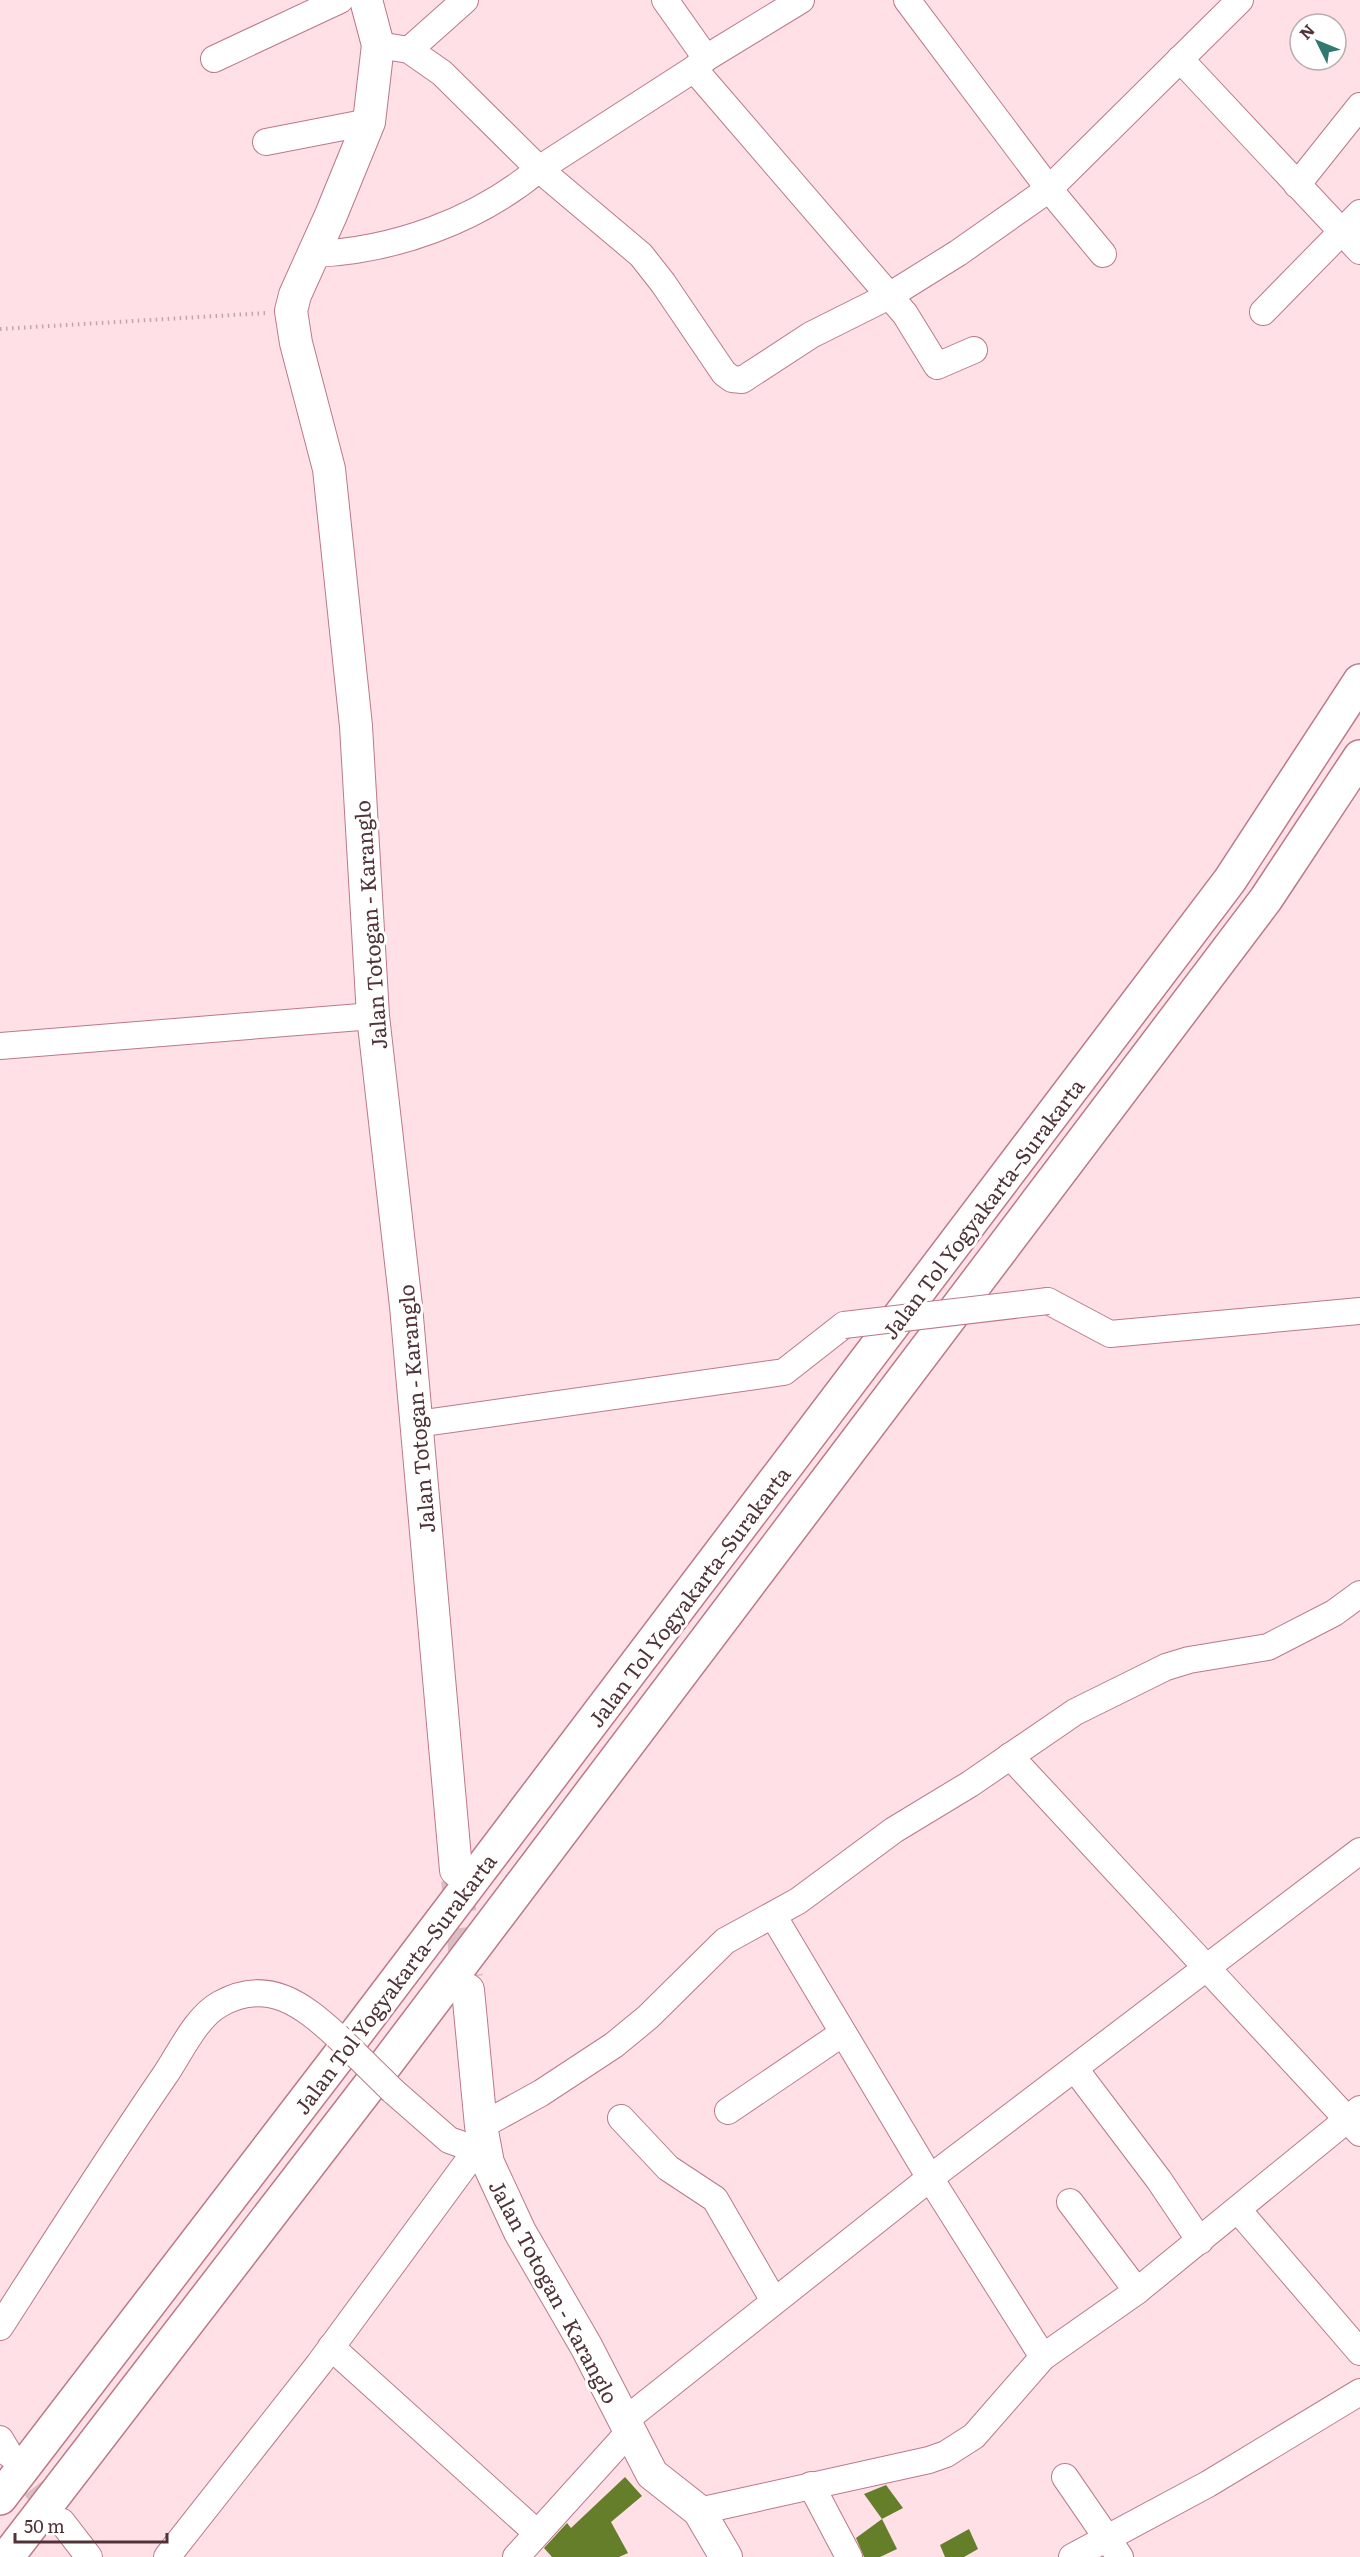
<svg xmlns="http://www.w3.org/2000/svg" width="1360" height="2557" viewBox="0 0 1360 2557" font-family="Literata,serif">
  <style>
    .building { fill: #657e29 }
    .lines { fill: none; stroke-linecap: round; stroke-linejoin: round }
    .minor-tunnel { stroke: #dbbdc3; stroke-width: 26; stroke-dasharray: 26 13; stroke-linecap: butt }
    .major-tunnel { stroke: #dbbdc3; stroke-width: 32; stroke-dasharray: 32 16; stroke-linecap: butt }
    .minor-casing { stroke: #bc7988; stroke-width: 28 }
    .major-casing { stroke: #bc7988; stroke-width: 34 }
    .highway-casing { stroke: #bc7988; stroke-width: 36 }
    .path { stroke: #c2a4aa; stroke-width: 4; stroke-dasharray: 1.5 4.5; stroke-linecap: butt }
    .minor { stroke: #fff; stroke-width: 26 }
    .major { stroke: #fff; stroke-width: 32 }
    .highway { stroke: #fff; stroke-width: 33 }
    .minor-bridge-casing { stroke: #bc7988; stroke-width: 28; stroke-linecap: butt }
    .minor-bridge { stroke: #fff; stroke-width: 26 }
    .labels { text-anchor: middle; dominant-baseline: central; stroke-width: 6; stroke-linejoin: round; paint-order: stroke }
    .street-label { font-size: 21px; fill: #503339; stroke: #fff }
  </style>
  <rect width="100%" height="100%" fill="#fee0e6"/>
  <g class="building">
    <polygon points="625,2477 642,2496 611,2522 628,2553 619,2557 552,2557 544,2548 567,2523 571,2528"/>
    <polygon points="886,2485 903,2508 882,2519 864,2494"/>
    <polygon points="882,2519 897,2549 880,2557 864,2557 856,2538"/>
    <polygon points="969,2529 978,2549 964,2557 945,2557 940,2545"/>
  </g>
  <g class="lines">
    <polyline class="minor-tunnel" points="11,2456 58,2517"/>
    <polyline class="major-tunnel" points="457,1880 467,1977"/>
    <defs>
      <g id="minor">
        <polyline points="665,0 706,58"/>
        <polyline points="907,0 1049,189 1103,254"/>
        <polyline points="378,45 409,50 442,73 539,169 641,255 663,283 724,373 732,379 742,380 811,335 889,296 958,253 1049,189 1240,0"/>
        <polyline points="409,50 465,0"/>
        <polyline points="214,59 340,0"/>
        <polyline points="1180,59 1360,251"/>
        <polyline points="694,69 905,314 937,366 974,350"/>
        <polyline points="266,142 369,122"/>
        <polyline points="1297,185 1360,106"/>
        <path d="M313 254C393 251 477 221 539 169L694 69 706 58 801 0"/>
        <polyline points="1263,312 1360,213"/>
        <polyline points="0,1046 373,1016"/>
        <polyline points="1048,1301 1110,1334 1360,1311"/>
        <polyline points="417,1424 784,1372 844,1325"/>
        <polyline points="1010,1756 1360,2133"/>
        <polyline points="774,1917 930,2178 1043,2357"/>
        <polyline points="1075,2069 1159,2180 1200,2241"/>
        <polyline points="393,2091 449,2140 477,2150"/>
        <polyline points="728,2111 843,2033"/>
        <polyline points="621,2118 668,2168 715,2199 774,2301"/>
        <polyline points="481,2126 541,2093 614,2045 648,2017 725,1941 798,1901 894,1830 970,1784 1075,1712 1166,1667 1189,1660 1268,1647 1334,1613 1360,1594"/>
        <polyline points="1070,2202 1137,2291"/>
        <polyline points="1238,2210 1360,2352"/>
        <path d="M0 2327C54 2243 108 2158 165 2075 180 2053 196 2017 220 2004 268 1977 303 2005 337 2036"/>
        <polyline points="331,2347 537,2533"/>
        <polyline points="624,2421 930,2178 1360,1851"/>
        <polyline points="0,2439 9,2454"/>
        <polyline points="1065,2477 1120,2557"/>
        <polyline points="811,2485 849,2557"/>
        <polyline points="699,2511 929,2460 946,2454 974,2436 1043,2357 1137,2291 1360,2109"/>
        <polyline points="62,2522 89,2557"/>
        <polyline points="167,2557 319,2364 483,2141"/>
        <polyline points="516,2557 630,2431"/>
        <polyline points="1072,2557 1208,2484 1360,2392"/>
      </g>
      <g id="major">
        <polyline points="366,0 378,45 369,122 331,215 295,295 291,311 296,343 329,469 356,726 373,1016 406,1306 456,1870"/>
        <polyline points="468,1990 481,2126 488,2163 520,2232 586,2346 652,2474 699,2511 726,2557"/>
      </g>
      <g id="highway">
        <polyline points="0,2498 349,2043 1230,880 1360,681"/>
        <polyline points="7,2557 383,2068 1266,899 1360,757"/>
      </g>
    </defs>
    <use href="#minor" class="minor-casing"/>
    <use href="#major" class="major-casing"/>
    <use href="#highway" class="highway-casing"/>
    <polyline class="path" points="0,329 266,313"/>
    <use href="#minor" class="minor"/>
    <use href="#major" class="major"/>
    <use href="#highway" class="highway"/>
    <defs>
      <g id="minor-bridge">
        <polyline points="844,1325 1048,1301"/>
        <polyline points="337,2036 393,2091"/>
      </g>
    </defs>
    <use href="#minor-bridge" class="minor-bridge-casing"/>
    <use href="#minor-bridge" class="minor-bridge"/>
  </g>
  <g class="labels">
    <g class="street-label">
      <text transform="translate(369 925) rotate(-94)">Jalan Totogan - Karanglo</text>
      <text transform="translate(982 1208) rotate(-53)">Jalan Tol Yogyakarta–Surakarta</text>
      <text transform="translate(415 1409) rotate(-95)">Jalan Totogan - Karanglo</text>
      <text transform="translate(688 1596) rotate(-53)">Jalan Tol Yogyakarta–Surakarta</text>
      <text transform="translate(394 1983) rotate(-53)">Jalan Tol Yogyakarta–Surakarta</text>
      <text transform="translate(555 2291) rotate(62)">Jalan Totogan - Karanglo</text>
    </g>
  </g>
  <g transform="translate(1318 42) rotate(313)"><circle r="28" fill="#ffffff" stroke="#b9adb0" stroke-width="1.5"/>
  <path d="M0-4.5L10 22L0 15L-10 22Z" fill="#31786f"/>
  <text y="-9" font-size="16" font-weight="bold" text-anchor="middle" fill="#503339">N</text>
  </g>
  <path d="M15 2533v9h152v-9" fill="none" stroke="#503339" stroke-width="3"/>
  <text x="24" y="2533" font-size="18" fill="#503339" stroke="#ffffff" stroke-width="4.5" paint-order="stroke">50 m</text>
</svg>
